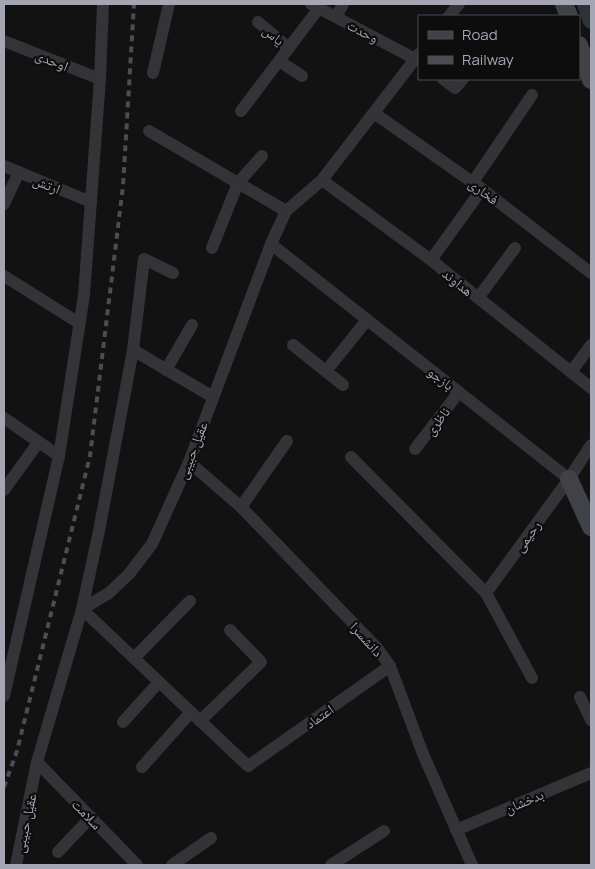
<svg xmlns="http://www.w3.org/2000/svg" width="595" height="869" viewBox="0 0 595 869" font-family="Manrope,'Noto Naskh Arabic',sans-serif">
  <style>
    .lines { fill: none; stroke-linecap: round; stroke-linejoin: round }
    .canal { stroke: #2c333b; stroke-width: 16 }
    .street { stroke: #333338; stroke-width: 12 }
    .secondary { stroke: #414248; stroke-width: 18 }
    .rail { stroke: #4c4d53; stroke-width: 4; stroke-dasharray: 6 5; stroke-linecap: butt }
    .labels { text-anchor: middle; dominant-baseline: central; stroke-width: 4.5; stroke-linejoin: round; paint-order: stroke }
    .street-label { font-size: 14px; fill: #a4a7b3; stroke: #0d0d0e }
  </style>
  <rect width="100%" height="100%" fill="#121213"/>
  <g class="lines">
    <polyline class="canal" points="585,4 591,21"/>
    <g class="street">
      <polyline points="311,4 419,61"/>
      <polyline points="449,16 459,4"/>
      <polyline points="336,17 343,4"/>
      <polyline points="258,22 289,48"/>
      <polyline points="4,41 100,79"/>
      <polyline points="279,61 302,76"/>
      <polyline points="153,73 169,4"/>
      <polyline points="443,79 455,88 463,79"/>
      <polyline points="241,111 319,8"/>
      <polyline points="374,113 482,189 591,273"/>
      <polyline points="149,131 286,211"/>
      <polyline points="4,166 91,202"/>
      <polyline points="322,180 431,260 591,388"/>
      <polyline points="473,182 532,95"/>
      <polyline points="4,204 19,172"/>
      <polyline points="271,244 569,479"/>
      <polyline points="212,248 238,183 262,156"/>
      <polyline points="431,260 482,189"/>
      <polyline points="173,273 144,259 133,350 99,531 82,609 248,766 390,666"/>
      <polyline points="4,276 79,323"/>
      <polyline points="478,298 515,248"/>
      <polyline points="293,345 343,385"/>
      <polyline points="133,350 213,397"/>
      <polyline points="166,370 192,325"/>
      <polyline points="326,371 367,320"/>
      <polyline points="571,372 591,345"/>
      <polyline points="4,418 59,456"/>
      <polyline points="415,449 459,392"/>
      <polyline points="351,457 486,593 532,678"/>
      <polyline points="189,462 241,507 377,648 390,666 423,754 472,865"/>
      <polyline points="4,490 38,443"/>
      <polyline points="241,507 287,441"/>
      <polyline points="486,593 569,479 591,445"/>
      <polyline points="134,658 190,601"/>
      <polyline points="4,696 59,456 84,295 100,79 103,4"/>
      <polyline points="580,697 591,720"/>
      <polyline points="200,721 261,662 230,630"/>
      <polyline points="123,722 159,682"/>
      <polyline points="37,762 137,865"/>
      <polyline points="142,767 191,712"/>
      <polyline points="456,830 591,773"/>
      <polyline points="58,852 91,817"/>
      <polyline points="16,865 37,762 82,609 109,593 129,574 152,544 189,462 271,244 286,211 322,180 419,54"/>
      <polyline points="172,865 211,838"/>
      <polyline points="331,865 384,831"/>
    </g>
    <g class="secondary">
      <polyline points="564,4 569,16"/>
      <polyline points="579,45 591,80"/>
      <polyline points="569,479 591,527"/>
    </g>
    <polyline class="rail" points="4,787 17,751 90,456 123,186 134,4"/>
  </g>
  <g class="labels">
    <g class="street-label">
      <text transform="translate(363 31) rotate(28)">وحدت</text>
      <text transform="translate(274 35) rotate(40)">یاس</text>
      <text transform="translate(52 60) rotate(22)">اوحدی</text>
      <text transform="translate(47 184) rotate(22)">ارتش</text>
      <text transform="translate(484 191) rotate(37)">فخاری</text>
      <text transform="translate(458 282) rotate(39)">هداوند</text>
      <text transform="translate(441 378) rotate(38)">بازجو</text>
      <text transform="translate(437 421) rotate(-53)">ناظری</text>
      <text transform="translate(192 450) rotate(-69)">عقیل حبیبی</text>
      <text transform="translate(527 536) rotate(-54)">رحیمی</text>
      <text transform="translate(367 639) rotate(48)">دانشسرا</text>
      <text transform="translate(319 716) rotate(-35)">اعتماد</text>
      <text transform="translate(524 801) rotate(-23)">بدخشان</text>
      <text transform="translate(87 814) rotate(46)">سلامت</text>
      <text transform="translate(25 823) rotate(-78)">عقیل حبیبی</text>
    </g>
  </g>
  <rect width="595" height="869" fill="none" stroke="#a4a7b3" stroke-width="10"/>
  <rect x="418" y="15" width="162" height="65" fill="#0d0d0e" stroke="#494b50"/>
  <rect x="428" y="31" width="25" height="8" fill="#414248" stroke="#494b50"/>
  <text x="462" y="40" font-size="15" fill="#a4a7b3">Road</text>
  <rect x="428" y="56" width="25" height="8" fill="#4c4d53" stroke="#494b50"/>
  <text x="462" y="65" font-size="15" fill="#a4a7b3">Railway</text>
</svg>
